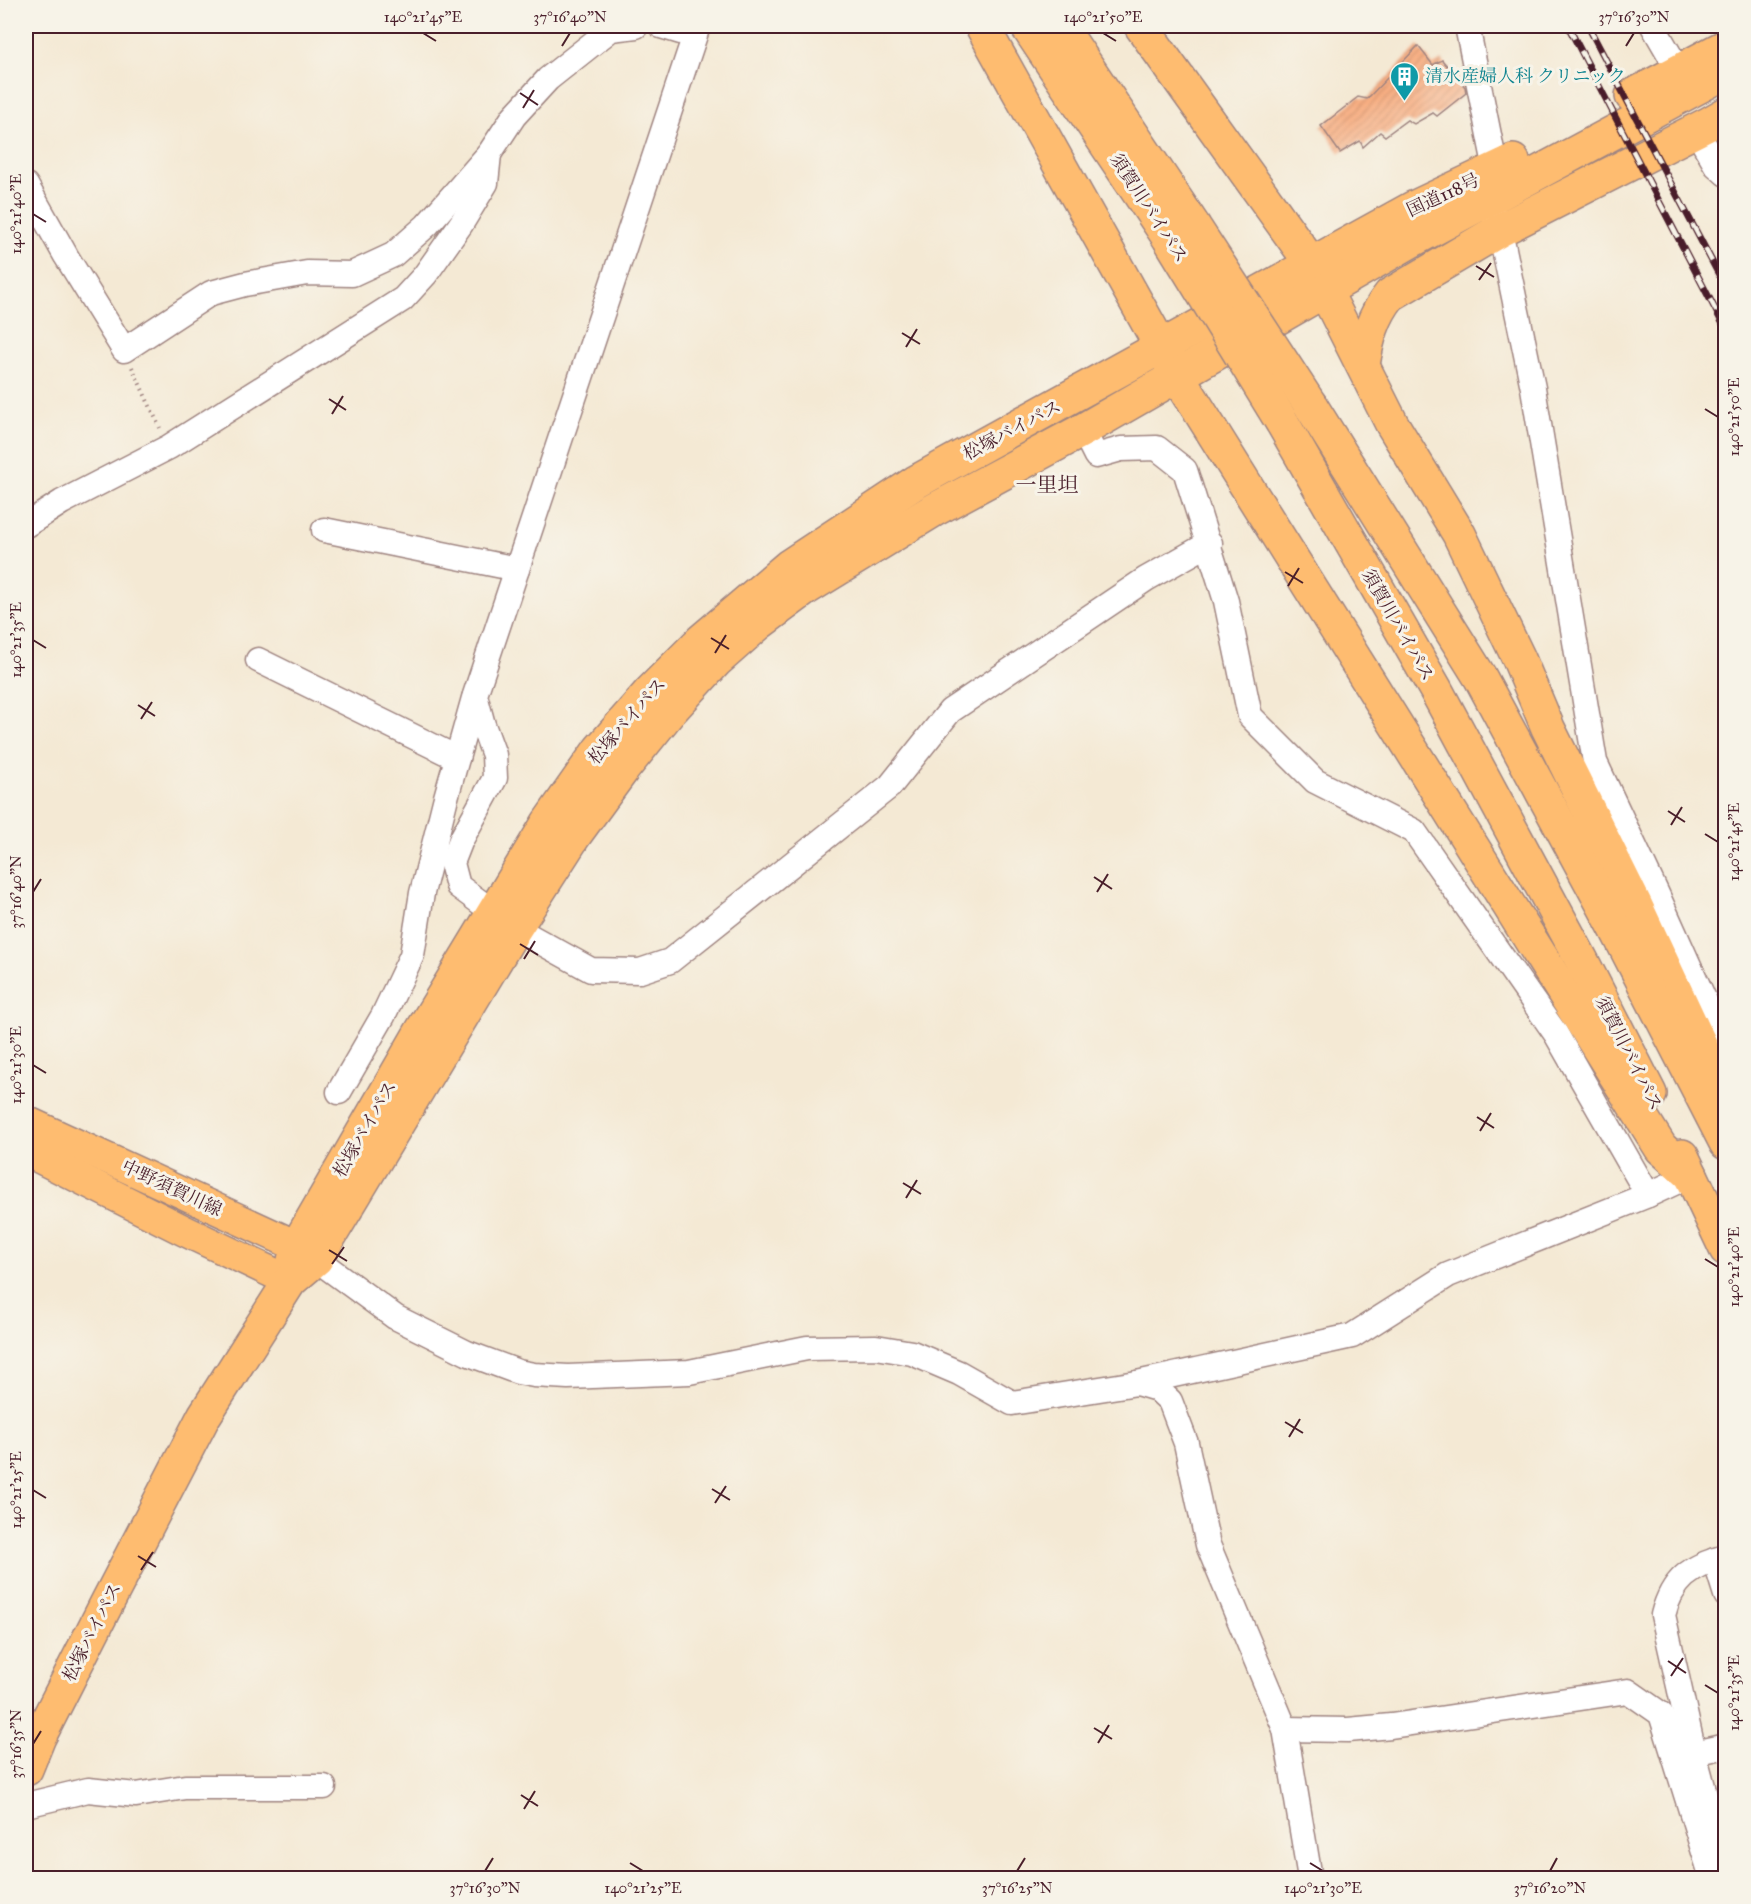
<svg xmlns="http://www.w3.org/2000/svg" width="1751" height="1904" viewBox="0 0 1751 1904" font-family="'IM FELL Great Primer','Noto Serif JP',serif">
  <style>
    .building { fill: url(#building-hatch) }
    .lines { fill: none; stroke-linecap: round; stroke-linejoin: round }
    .minor-casing { stroke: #9f8480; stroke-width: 27 }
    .major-casing { stroke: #9f8480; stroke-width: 33 }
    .highway-casing { stroke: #9f8480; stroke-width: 36 }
    .path { stroke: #9f8480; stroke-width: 4; stroke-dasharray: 1.5 4.5; stroke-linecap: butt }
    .minor { stroke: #fff; stroke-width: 24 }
    .major { stroke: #febc70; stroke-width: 30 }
    .highway { stroke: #febc70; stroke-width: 33 }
    .rail-casing { stroke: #4a1f2b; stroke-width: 7 }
    .rail { stroke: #f7f3e8; stroke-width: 4.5; stroke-dasharray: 14; stroke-linecap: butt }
    .highway-bridge-casing { stroke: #9f8480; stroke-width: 36; stroke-linecap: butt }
    .highway-bridge { stroke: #febc70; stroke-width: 33 }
    .ticks { fill: none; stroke: #4a1f2b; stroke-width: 2 }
    .labels { text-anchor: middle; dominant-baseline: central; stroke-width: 6; stroke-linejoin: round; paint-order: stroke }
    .culture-label { font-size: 18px; fill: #0d838f; stroke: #f7f3e8; text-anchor: start }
    .street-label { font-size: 18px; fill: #4a1f2b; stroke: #f7f3e8 }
    .quarter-label { font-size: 21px; fill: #4a1f2b; stroke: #f7f3e8 }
    .neatline { fill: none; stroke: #4a1f2b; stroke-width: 2 }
    .ticks-label { font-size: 15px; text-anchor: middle; fill: #4a1f2b }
  </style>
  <defs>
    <pattern id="building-hatch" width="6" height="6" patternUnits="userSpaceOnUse" patternTransform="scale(1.5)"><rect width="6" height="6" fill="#f7ae82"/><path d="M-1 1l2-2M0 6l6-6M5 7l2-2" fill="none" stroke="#d59570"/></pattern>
  </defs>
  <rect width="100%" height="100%" fill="#f7f3e8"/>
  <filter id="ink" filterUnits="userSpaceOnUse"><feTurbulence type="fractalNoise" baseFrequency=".0167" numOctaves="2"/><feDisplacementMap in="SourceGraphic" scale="12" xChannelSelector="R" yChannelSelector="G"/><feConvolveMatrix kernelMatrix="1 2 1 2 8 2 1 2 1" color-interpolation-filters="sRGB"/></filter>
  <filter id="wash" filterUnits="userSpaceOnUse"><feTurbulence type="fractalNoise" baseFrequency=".008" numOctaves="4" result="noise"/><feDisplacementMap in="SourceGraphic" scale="24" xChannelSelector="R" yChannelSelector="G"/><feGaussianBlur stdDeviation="1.35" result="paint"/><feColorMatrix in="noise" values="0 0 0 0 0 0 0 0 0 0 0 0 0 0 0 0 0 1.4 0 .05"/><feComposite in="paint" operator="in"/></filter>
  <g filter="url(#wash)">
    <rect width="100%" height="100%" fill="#f4e9d4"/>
    <g id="blocks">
      <polygon class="building" points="1418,46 1433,65 1442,60 1465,87 1466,93 1437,116 1433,113 1414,124 1407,120 1385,136 1380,132 1363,147 1360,141 1340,153 1321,126 1358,97 1367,99"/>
    </g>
  </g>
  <g filter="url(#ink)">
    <use href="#blocks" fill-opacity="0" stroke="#9f8480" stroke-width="1.5"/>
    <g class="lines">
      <defs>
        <g id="minor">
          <polyline points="661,26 694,36"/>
          <polyline points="698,26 475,695 483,725 494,755 495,778 461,840 452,863 458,886 515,928 591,970 640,971 670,961 890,786 950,711 1146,579 1210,543"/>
          <polyline points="1467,26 1496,170"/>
          <polyline points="1653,26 1679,71"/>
          <polyline points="1696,130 1716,165 1726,174"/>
          <polyline points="26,185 66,256 124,350 211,293 245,284 307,273 352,274 393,255 427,225 489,154 514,116 548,79 611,29 636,26"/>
          <polyline points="1494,215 1500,230 1533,388 1595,762 1657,894 1726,1048"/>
          <polyline points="1083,430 1096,456 1121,449 1157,448 1185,470 1226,601 1250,716 1315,781 1414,831 1556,1034 1648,1195"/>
          <polyline points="26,525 62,502 169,447 403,299 425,275 461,224 486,183 489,154"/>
          <polyline points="324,530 517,569"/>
          <polyline points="258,660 457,758"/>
          <polyline points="339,1092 383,1016 412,955 422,893 445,801 474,698"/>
          <polyline points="316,1259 395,1317 467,1353 518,1372 534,1375 568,1377 689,1372 807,1348 876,1347 912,1353 959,1373 1012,1403 1137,1383 1352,1336 1448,1275 1648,1195 1691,1175"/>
          <polyline points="1137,1383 1157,1389 1170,1401 1186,1443 1208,1545 1285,1729 1310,1878"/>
          <polyline points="1715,1560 1726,1595"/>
          <polyline points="1285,1729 1348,1730 1391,1726 1628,1691 1661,1714 1712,1878"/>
          <polyline points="1694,1753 1726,1746"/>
          <polyline points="26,1805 88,1790 136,1795 185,1787 324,1787"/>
          <path d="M1724 1865 1694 1753 1663 1615C1672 1580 1690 1566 1726 1557"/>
        </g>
        <g id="major">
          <polyline points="26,1121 297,1246 316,1259"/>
          <polyline points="26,1151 185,1231 290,1281"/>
        </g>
        <g id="highway">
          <polyline points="982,26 1177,375 1661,1148 1691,1175"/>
          <polyline points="1027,26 1169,238"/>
          <polyline points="1060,26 1193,225"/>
          <polyline points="1141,26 1311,263 1392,424 1459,534 1519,659 1548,728 1634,902 1726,1100"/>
          <polyline points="1632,96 1726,46"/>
          <path d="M1363 365C1367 339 1373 316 1390 295L1500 230 1710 123 1726 114"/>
          <polyline points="1311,406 1480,677 1615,927 1726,1143"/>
          <polyline points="1282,422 1436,690 1581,959 1650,1094"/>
          <polyline points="1682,1156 1726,1249"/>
          <polyline points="290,1281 297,1246 421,1032 548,823 600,749 649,693 702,640 789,566 916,482 1413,208 1513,161"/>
          <polyline points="26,1769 39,1737 107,1603 204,1416 290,1281 316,1259 515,928 574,836 623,769 670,711 716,661 758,624 805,589 934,510 1083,430 1411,241 1726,72"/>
        </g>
      </defs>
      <use href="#minor" class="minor-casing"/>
      <use href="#major" class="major-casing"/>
      <use href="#highway" class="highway-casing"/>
      <polyline class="path" points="132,367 160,428"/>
      <use href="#minor" class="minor"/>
      <use href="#major" class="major"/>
      <use href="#highway" class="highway"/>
      <defs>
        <g id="rail">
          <polyline points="1568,26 1726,330"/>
          <polyline points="1588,26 1726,288"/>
        </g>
      </defs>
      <use href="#rail" class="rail-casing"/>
      <use href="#rail" class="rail"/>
      <defs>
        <g id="highway-bridge">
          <polyline points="1193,225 1311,406"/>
          <polyline points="1169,238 1282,422"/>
        </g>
      </defs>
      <use href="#highway-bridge" class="highway-bridge-casing"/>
      <use href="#highway-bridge" class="highway-bridge"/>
    </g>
  </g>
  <path class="ticks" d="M423 33 436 41M1103 33 1116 41M562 46 570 33M1626 46 1634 33M520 93 538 105M523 108 534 90M33 214 46 222M1476 266 1494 277M1479 280 1491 263M902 333 920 344M906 347 917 329M329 399 346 410M1705 409 1718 417M332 414 343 396M1285 572 1303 583M1288 586 1299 568M711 638 729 649M33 640 46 648M715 653 726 635M138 705 155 716M141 719 152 702M1668 811 1685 822M1671 825 1682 807M1705 834 1718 842M1094 877 1112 889M33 892 41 879M1097 892 1108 874M520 944 538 955M524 959 535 941M33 1065 46 1073M1477 1117 1494 1128M1480 1131 1491 1113M903 1183 921 1194M906 1198 917 1180M329 1250 347 1261M1705 1259 1718 1267M332 1264 344 1247M1285 1422 1303 1433M1289 1437 1300 1419M712 1489 730 1500M33 1490 46 1498M715 1503 726 1486M138 1556 156 1567M141 1570 153 1552M1668 1661 1686 1673M1671 1676 1683 1658M1705 1685 1718 1693M1094 1728 1112 1739M1098 1743 1109 1725M33 1744 41 1731M521 1795 538 1806M524 1809 535 1791M630 1863 643 1871M1310 1863 1323 1871M485 1871 493 1858M1017 1871 1025 1858M1550 1871 1557 1858"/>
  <defs>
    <symbol id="building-pin" viewBox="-11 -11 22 30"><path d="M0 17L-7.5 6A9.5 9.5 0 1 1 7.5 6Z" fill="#0f9aa8" stroke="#f7f3e8"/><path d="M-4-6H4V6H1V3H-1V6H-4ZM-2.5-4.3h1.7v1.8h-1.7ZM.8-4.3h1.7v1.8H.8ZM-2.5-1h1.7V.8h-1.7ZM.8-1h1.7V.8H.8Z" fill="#fff"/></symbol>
  </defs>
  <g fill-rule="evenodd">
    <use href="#building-pin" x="1388" y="60" width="33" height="45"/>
  </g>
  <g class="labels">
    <g class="culture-label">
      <text x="1425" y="76">清水産婦人科 クリニック</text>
    </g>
    <g class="street-label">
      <text transform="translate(1443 195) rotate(-25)">国道118号</text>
      <text transform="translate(1149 208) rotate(57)">須賀川バイパス</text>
      <text transform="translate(1012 430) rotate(-28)">松塚バイパス</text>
      <text transform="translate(1398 625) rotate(60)">須賀川バイパス</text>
      <text transform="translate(627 721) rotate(-49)">松塚バイパス</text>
      <text transform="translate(1629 1053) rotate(63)">須賀川バイパス</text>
      <text transform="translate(365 1129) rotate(-60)">松塚バイパス</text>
      <text transform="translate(172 1188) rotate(25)">中野須賀川線</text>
      <text transform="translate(92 1632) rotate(-63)">松塚バイパス</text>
    </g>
    <g class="quarter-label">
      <text x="1047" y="485">一里坦</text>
    </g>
  </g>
  <rect width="1751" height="1904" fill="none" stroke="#f7f3e8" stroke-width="66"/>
  <rect x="33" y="33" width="1685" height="1838" class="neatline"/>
  <g class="ticks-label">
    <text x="423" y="22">140°21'45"E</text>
    <text x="570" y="22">37°16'40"N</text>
    <text x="1103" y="22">140°21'50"E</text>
    <text x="1634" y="22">37°16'30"N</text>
    <text transform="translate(16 214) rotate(-90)" y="5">140°21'40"E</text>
    <text transform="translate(1734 417) rotate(-90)" y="5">140°21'50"E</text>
    <text transform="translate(16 640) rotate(-90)" y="5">140°21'35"E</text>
    <text transform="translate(1734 842) rotate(-90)" y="5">140°21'45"E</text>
    <text transform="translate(16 892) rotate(-90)" y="5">37°16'40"N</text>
    <text transform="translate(16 1065) rotate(-90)" y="5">140°21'30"E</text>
    <text transform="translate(1734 1267) rotate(-90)" y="5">140°21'40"E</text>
    <text transform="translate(16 1490) rotate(-90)" y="5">140°21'25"E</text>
    <text transform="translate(1734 1693) rotate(-90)" y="5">140°21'35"E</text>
    <text transform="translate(16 1744) rotate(-90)" y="5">37°16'35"N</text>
    <text x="485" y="1893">37°16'30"N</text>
    <text x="643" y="1893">140°21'25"E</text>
    <text x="1017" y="1893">37°16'25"N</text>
    <text x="1323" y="1893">140°21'30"E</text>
    <text x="1550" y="1893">37°16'20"N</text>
  </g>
</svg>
